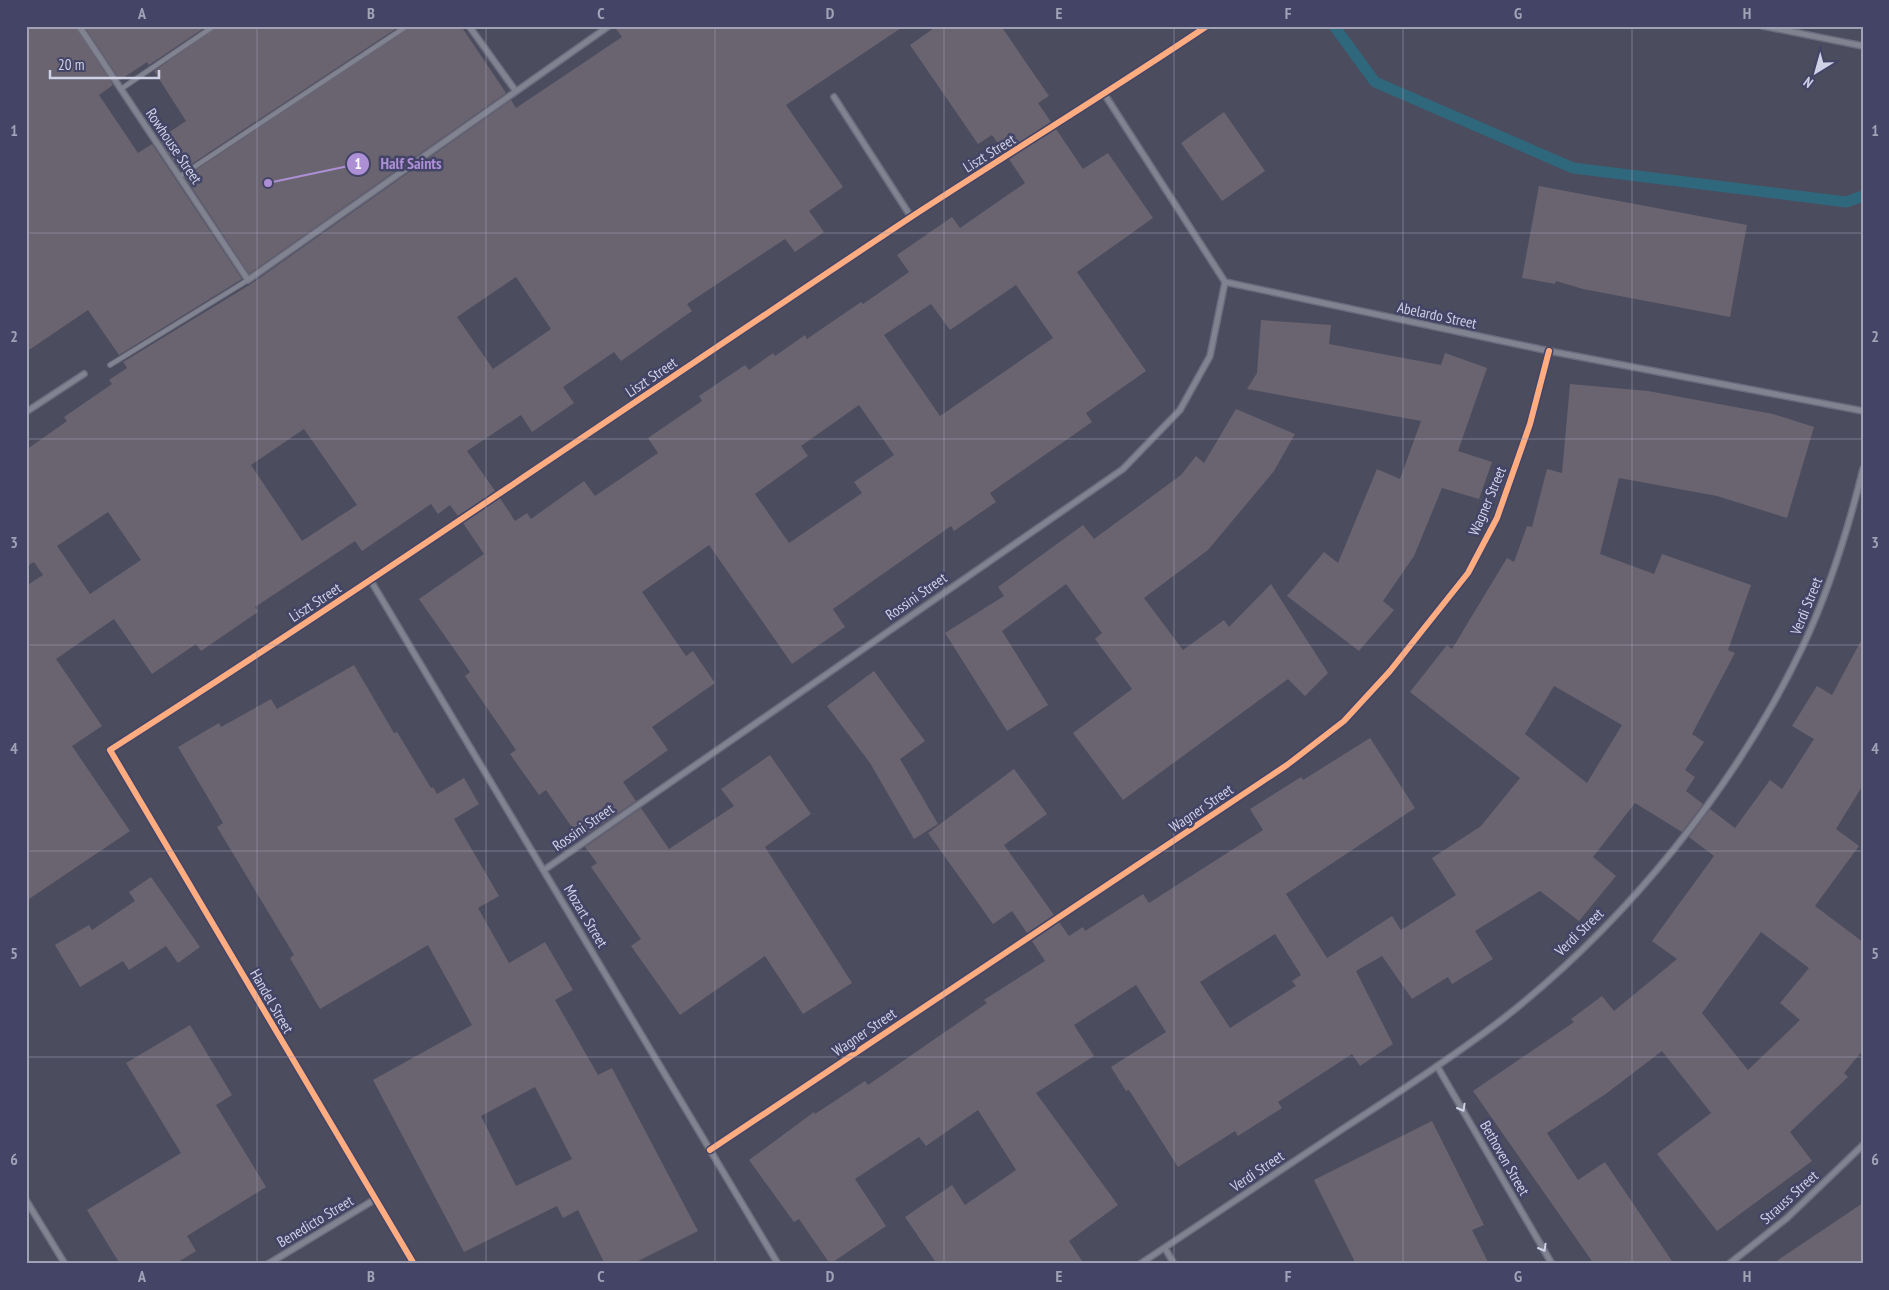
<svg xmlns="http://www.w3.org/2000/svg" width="1889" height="1290" viewBox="0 0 1889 1290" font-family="'PT Sans Narrow',sans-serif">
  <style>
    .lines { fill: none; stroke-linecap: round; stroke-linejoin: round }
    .stream { stroke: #2f687d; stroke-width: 11 }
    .building { fill: #6a6471; fill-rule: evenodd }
    .service-casing { stroke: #6a6b7c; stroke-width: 6 }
    .minor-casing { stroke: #6a6b7c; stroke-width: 8 }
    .service { stroke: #828391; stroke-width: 4 }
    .minor { stroke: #828391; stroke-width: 5 }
    .cycleway-casing { stroke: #434466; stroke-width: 9 }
    .cycleway { stroke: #ffac80; stroke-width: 6 }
    .oneway { stroke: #cfd1e6 }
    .grid { fill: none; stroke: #a1a2b6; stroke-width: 1; stroke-opacity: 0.55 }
    .labels { text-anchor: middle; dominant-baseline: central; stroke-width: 5; stroke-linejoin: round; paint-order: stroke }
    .street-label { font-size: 15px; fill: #cfd1e6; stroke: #434466 }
    .leader { fill: none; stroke: #ad8fd6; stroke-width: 2 }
    .callout-dot { fill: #ad8fd6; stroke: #434466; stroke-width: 2 }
    .mark-label { font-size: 15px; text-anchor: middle; font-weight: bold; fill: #fff }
    .callout-label { font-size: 16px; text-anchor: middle; font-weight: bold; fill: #ad8fd6; stroke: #434466; stroke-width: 5; stroke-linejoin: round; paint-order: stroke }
    .neatline { fill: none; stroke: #a1a2b6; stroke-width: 2 }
    .grid-label { font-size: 16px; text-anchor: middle; font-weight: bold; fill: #a1a2b6 }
  </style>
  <rect width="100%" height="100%" fill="#4b4c5e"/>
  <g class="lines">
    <polyline class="stream" points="1334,26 1375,82 1573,168 1846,202 1863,196"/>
  </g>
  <g class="building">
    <polygon points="26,26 75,26 113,85 99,95 138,153 152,144 242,279 119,355 88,310 26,352"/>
    <polygon points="84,26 207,26 149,65 147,62 120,80"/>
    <polygon points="218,26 400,26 181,171 159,139 186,121 154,71"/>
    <polygon points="411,26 461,26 506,93 249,274 185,177"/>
    <path d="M614 26H904L786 105 843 187 809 211 824 232 795 252 785 239 687 304 692 311 621 361 614 352 563 387 574 403 532 432 521 415 467 451 495 491 458 516 450 505 438 514 431 504 362 551 355 541 255 607 258 612 201 651 196 644 152 674 114 619 56 659 102 726 72 746 130 831 26 901V586L43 575 34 562 26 567V450L67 421 64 417 112 384 109 380 127 368 123 362 251 284 511 100 516 108 622 37ZM516 277 551 329 493 369 457 317ZM304 429 357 505 302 541 251 465ZM108 512 141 560 90 594 57 546Z"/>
    <polygon points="937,26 1001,26 1049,96 1038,103 1051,122 1004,152 992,135 978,144 910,45"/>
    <polygon points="1224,112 1265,171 1222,201 1181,143"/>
    <path d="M1056 129 1083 169 1108 153 1153 218 1077 272 1146 371 1086 413 1092 422 990 493 996 502 954 531 951 526 833 609 845 627 792 664 709 545 642 592 686 656 693 651 715 683 652 727 668 750 623 782 636 801 580 839 546 790 539 795 510 754 516 750 465 676 470 672 419 599 484 554 463 523 500 498 515 521 527 513 531 519 584 481 595 496 658 453 648 438 702 401 699 396 745 365 749 370 773 353 775 356 805 335 807 339 861 302 863 304 909 272 897 255 952 217 960 228 1025 183 1009 159ZM1016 285 1053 338 940 416 884 335 931 304 950 330ZM859 405 894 455 854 482 862 493 789 543 755 494 808 456 801 446Z"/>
    <polygon points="1539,186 1747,225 1730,317 1583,289 1556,281 1555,284 1522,278"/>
    <polygon points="1261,320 1331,325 1329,344 1441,365 1445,353 1487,368 1458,451 1492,462 1479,499 1442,488 1414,556 1383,601 1394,610 1359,651 1287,596 1324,552 1338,563 1377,469 1400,479 1421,421 1247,389 1257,373"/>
    <path d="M1570 384 1648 391 1773 414 1814 427 1787 518 1717 496 1619 478 1600 554 1654 574 1662 554 1751 585 1728 650 1735 653 1692 734 1704 742 1685 770 1695 777 1686 791 1703 804 1682 832 1635 803 1593 857 1616 876 1579 921 1540 891 1475 931 1493 959 1452 984 1448 977 1412 999 1382 956 1356 971 1393 1044 1360 1066 1352 1054 1278 1102 1282 1108 1238 1136 1235 1131 1178 1167 1129 1090 1126 1091 1111 1067 1166 1032 1136 985 1074 1025 1094 1056 1036 1093 1118 1205 1069 1241 1084 1264H937L905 1217 952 1185 965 1205 1016 1170 978 1110 926 1146 919 1137 855 1179 886 1226 830 1264 799 1219 794 1222 749 1160 814 1112 815 1114 865 1081 868 1085 987 1003 984 1000 1045 961 1032 941 1059 922 1069 936 1083 927 1085 931 1143 894 1149 903 1263 830 1250 809 1301 777 1303 780 1370 738 1415 808 1286 894 1327 958 1392 916 1401 930 1456 895 1432 858 1481 826 1520 778 1410 692 1447 645 1452 649 1507 558 1514 562 1527 526 1532 527 1547 469 1562 473ZM1554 686 1622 725 1587 783 1525 734ZM1275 934 1301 975 1292 981 1296 986 1230 1028 1200 982Z"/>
    <polygon points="1236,409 1295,434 1274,471 1208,550 1144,598 1183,650 1224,620 1229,627 1271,584 1328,673 1305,696 1288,679 1123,800 1073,733 1132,689 1095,639 1102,633 1066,584 1002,631 1048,705 1007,731 945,633 1004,596 998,587 1083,525 1094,539 1181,475 1196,456 1204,463"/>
    <path d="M1863 637V785L1836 829 1859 846 1815 906 1863 942V1050L1844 1073 1848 1077 1790 1132 1812 1161 1717 1231 1657 1154 1711 1113 1662 1051 1607 1093 1547 1133 1578 1180 1605 1162 1674 1264H1594L1473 1091 1574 1022 1571 1019 1602 996 1614 1011 1677 959 1652 941 1714 856 1689 837 1710 809 1735 828 1770 780 1782 789 1814 739 1792 726 1817 686 1832 695ZM1761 932 1809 968 1780 1003 1800 1020 1748 1070 1702 1013Z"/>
    <path d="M354 665 394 733 397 732 431 788 433 787 437 794 464 778 479 804 454 819 499 896 478 908 509 963 545 942 573 990 555 1000 598 1075 612 1068 698 1231 632 1264H605L578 1210 563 1218 557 1206 464 1252 373 1080 472 1025 428 945 320 1009 290 958 294 955 217 827 223 823 178 747 219 723 221 727 271 699 277 709ZM535 1087 572 1159 516 1186 481 1116Z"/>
    <polygon points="874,671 925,741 900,759 938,824 914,839 870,763 827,706"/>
    <polygon points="770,755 811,814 765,847 852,983 803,1014 765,956 680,1015 631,946 641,939 591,867 597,863 585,847 641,808 669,849 734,806 721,789"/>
    <polygon points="1014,769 1047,814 1004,845 1054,915 1027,933 1012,911 993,924 928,833"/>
    <polygon points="151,877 200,947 178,963 166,946 129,970 123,961 80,987 55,945 89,925 92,930 135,901 129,892"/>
    <polygon points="190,1025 232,1095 216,1105 266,1187 187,1236 196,1251 175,1264 120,1264 87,1210 181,1153 126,1063"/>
    <polygon points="1432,1121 1484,1225 1472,1230 1489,1264 1356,1264 1314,1180"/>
    <polygon points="1863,1203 1863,1264 1772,1264"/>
  </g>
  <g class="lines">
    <defs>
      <g id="service">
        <polyline points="121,89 214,26"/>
        <polyline points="179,177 407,26"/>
        <polyline points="110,365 248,280"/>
      </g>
      <g id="minor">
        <polyline points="79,26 248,280 609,26"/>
        <polyline points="469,26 515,90"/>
        <polyline points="1763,26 1863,46"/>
        <polyline points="1105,95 1225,282 1549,351 1863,411"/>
        <polyline points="834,97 911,217"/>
        <polyline points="26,412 84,374"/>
        <polyline points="371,581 778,1264"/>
        <polyline points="544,870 1123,469 1180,410 1210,356 1225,282"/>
        <polyline points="1437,1066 1552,1264"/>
        <polyline points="710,1150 1287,765 1344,721 1390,671 1468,573 1497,518 1530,424 1549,351"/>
        <polyline points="26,1200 65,1264"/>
        <polyline points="1165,1248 1174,1264"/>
        <polyline points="268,1264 374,1200"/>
        <path d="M414 1264 110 750C379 578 642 396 908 219 1007 154 1109 92 1207 26"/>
        <path d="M1140 1264C1208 1219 1276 1174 1344 1128 1398 1093 1453 1057 1504 1018 1626 922 1735 788 1802 648 1829 591 1848 530 1863 469"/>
        <polyline points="1729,1264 1787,1218 1863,1145"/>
      </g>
    </defs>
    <use href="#service" class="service-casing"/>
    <use href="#minor" class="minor-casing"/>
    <use href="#service" class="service"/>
    <use href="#minor" class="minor"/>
    <defs>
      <g id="cycleway">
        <polyline points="710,1150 1287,765 1344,721 1390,671 1468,573 1497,518 1530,424 1549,351"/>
        <path d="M414 1264 110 750C379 578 642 396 908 219 1007 154 1109 92 1207 26"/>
      </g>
    </defs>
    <use href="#cycleway" class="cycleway-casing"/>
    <use href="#cycleway" class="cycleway"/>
  </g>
  <defs><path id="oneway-chevron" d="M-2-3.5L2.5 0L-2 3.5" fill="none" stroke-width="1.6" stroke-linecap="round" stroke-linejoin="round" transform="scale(1.25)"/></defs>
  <g class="oneway">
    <use href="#oneway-chevron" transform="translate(1462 1108) rotate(60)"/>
    <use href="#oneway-chevron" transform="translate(1543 1248) rotate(60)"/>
  </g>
  <path class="grid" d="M257 26V1264M486 26V1264M715 26V1264M944 26V1264M1174 26V1264M1403 26V1264M1632 26V1264M26 233H1863M26 439H1863M26 645H1863M26 851H1863M26 1057H1863"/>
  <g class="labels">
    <g class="street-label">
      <text transform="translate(174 146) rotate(56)">Rowhouse Street</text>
      <text transform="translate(989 153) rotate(-32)">Liszt Street</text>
      <text transform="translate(1437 315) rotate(12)">Abelardo Street</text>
      <text transform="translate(651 377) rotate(-34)">Liszt Street</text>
      <text transform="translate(1487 501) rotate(-67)">Wagner Street</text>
      <text transform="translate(916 596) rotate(-35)">Rossini Street</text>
      <text transform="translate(315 602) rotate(-33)">Liszt Street</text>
      <text transform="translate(1806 606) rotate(-68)">Verdi Street</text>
      <text transform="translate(1201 808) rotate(-34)">Wagner Street</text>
      <text transform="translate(583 827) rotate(-35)">Rossini Street</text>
      <text transform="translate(586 916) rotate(59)">Mozart Street</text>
      <text transform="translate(1579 932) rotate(-44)">Verdi Street</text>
      <text transform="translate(272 1001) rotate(60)">Handel Street</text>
      <text transform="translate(864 1032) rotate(-34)">Wagner Street</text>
      <text transform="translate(1505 1158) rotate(60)">Bethoven Street</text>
      <text transform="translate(1257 1171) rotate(-34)">Verdi Street</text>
      <text transform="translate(1789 1197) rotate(-42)">Strauss Street</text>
      <text transform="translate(315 1221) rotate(-31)">Benedicto Street</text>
    </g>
  </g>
  <path class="leader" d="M268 183L358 164"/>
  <g class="callout-dot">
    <circle cx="268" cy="183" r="5"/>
    <circle cx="358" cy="164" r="12"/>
  </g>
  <g class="mark-label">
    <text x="358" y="169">1</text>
  </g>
  <g class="callout-label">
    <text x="411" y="169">Half Saints</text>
  </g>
  <rect width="1889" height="1290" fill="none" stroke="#434466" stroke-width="55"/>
  <g transform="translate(1816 72) rotate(217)" stroke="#434466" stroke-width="4" paint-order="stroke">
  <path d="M0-4L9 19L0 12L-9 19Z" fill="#cfd1e6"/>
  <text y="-8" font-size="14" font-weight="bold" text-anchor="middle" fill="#cfd1e6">N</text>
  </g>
  <path d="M50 70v8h109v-8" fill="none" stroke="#cfd1e6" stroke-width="2.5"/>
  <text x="58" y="70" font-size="15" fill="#cfd1e6" stroke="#434466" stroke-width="4" paint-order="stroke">20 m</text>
  <rect x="28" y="28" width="1834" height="1234" class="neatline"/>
  <g class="grid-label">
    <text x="142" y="19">A</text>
    <text x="371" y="19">B</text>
    <text x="601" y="19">C</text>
    <text x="830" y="19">D</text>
    <text x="1059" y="19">E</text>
    <text x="1288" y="19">F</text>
    <text x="1518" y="19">G</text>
    <text x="1747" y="19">H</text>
    <text x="14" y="136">1</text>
    <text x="1875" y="136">1</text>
    <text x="14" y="342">2</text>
    <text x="1875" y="342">2</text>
    <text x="14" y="548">3</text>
    <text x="1875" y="548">3</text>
    <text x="14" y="754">4</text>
    <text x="1875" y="754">4</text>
    <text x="14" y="959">5</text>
    <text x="1875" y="959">5</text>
    <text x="14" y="1165">6</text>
    <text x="1875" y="1165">6</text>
    <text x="142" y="1282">A</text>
    <text x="371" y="1282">B</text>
    <text x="601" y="1282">C</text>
    <text x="830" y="1282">D</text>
    <text x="1059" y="1282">E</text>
    <text x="1288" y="1282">F</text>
    <text x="1518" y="1282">G</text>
    <text x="1747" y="1282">H</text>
  </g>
</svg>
